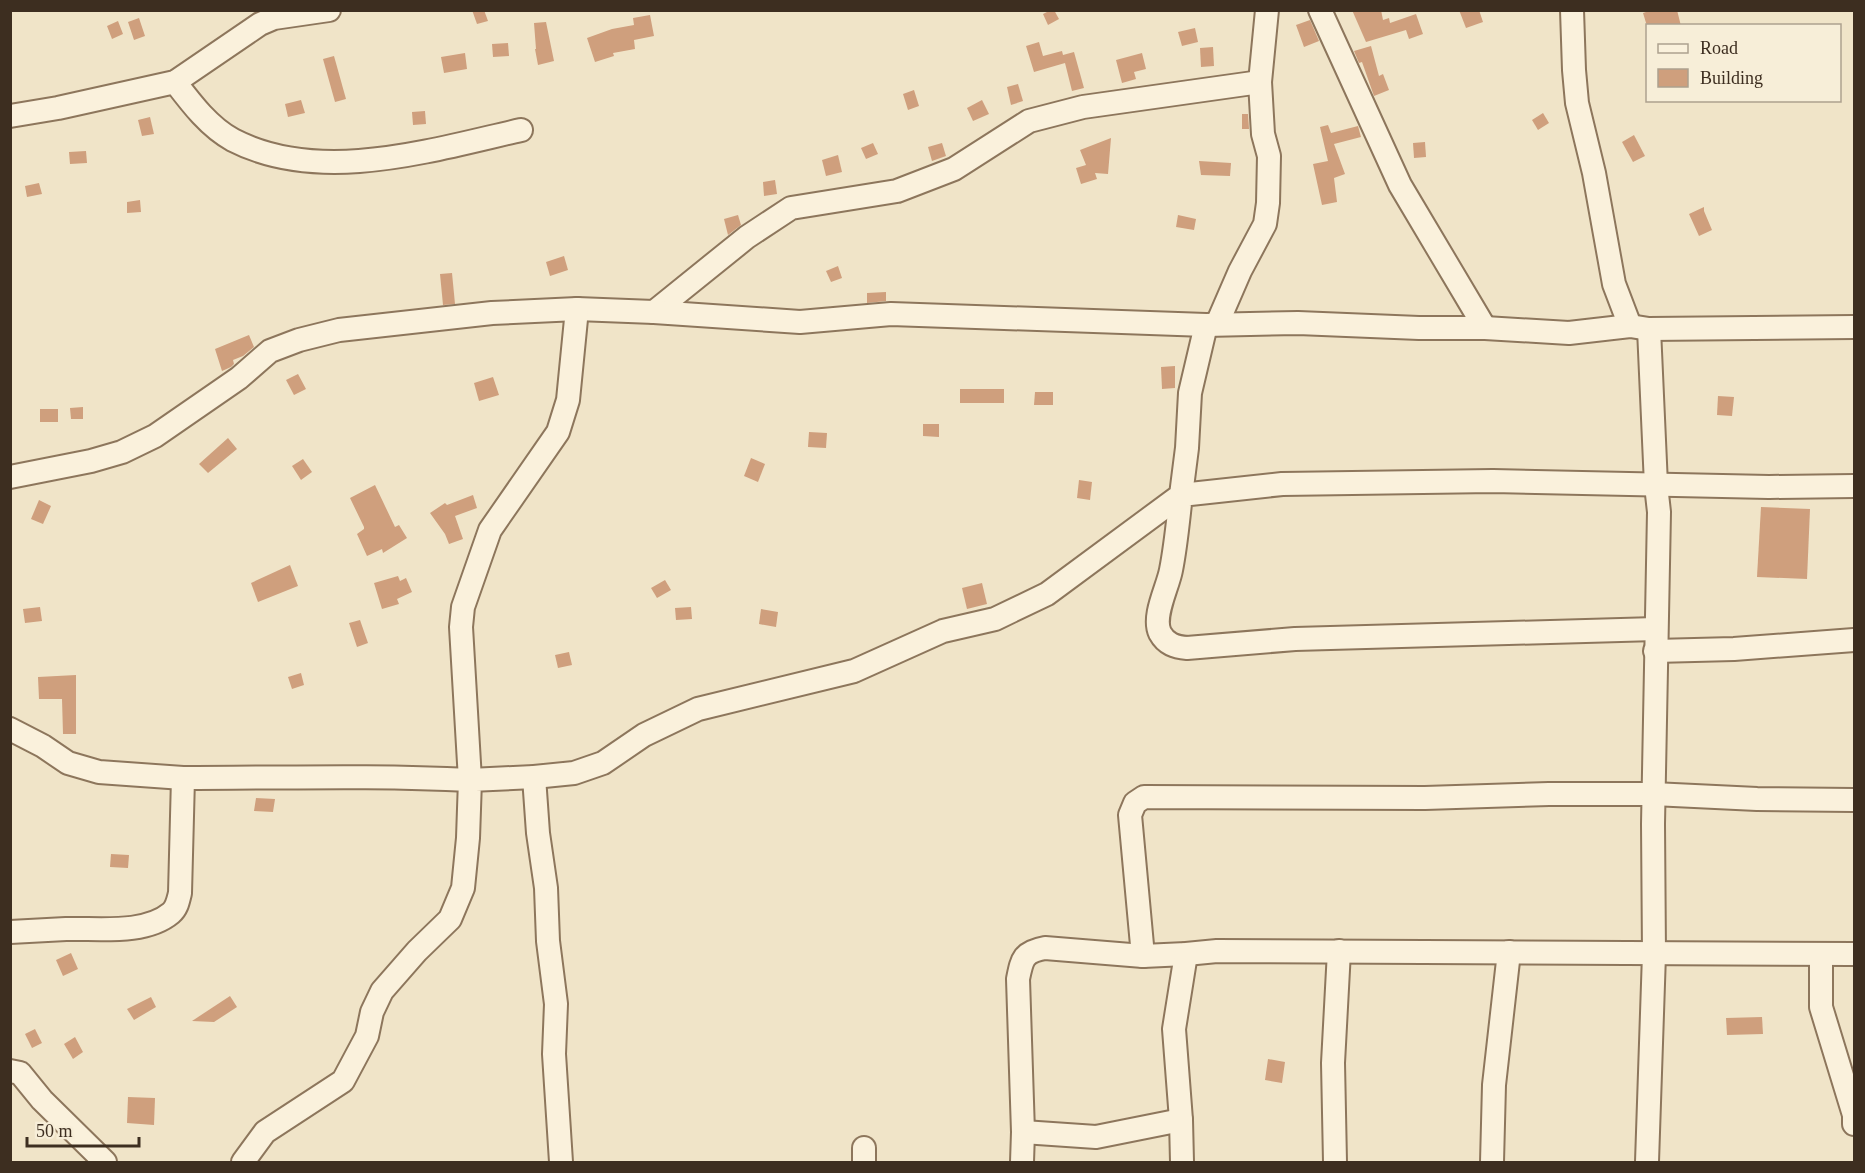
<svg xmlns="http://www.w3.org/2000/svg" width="1865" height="1173" viewBox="0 0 1865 1173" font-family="'Times New Roman',serif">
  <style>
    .building { fill: #cf9f7d }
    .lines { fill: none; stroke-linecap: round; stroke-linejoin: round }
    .minor-casing { stroke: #8d765c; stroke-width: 26 }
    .minor { stroke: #faf1dc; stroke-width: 22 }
  </style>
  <rect width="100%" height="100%" fill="#f0e4c8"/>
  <g class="building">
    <polygon points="472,10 484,10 488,21 477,24"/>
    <polygon points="1051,10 1054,10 1059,19 1048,25 1043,14"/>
    <polygon points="1352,10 1381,10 1383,20 1389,18 1390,23 1416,14 1423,34 1409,39 1406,30 1366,42"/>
    <polygon points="1459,10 1479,10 1483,22 1466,28"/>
    <polygon points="1652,10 1677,10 1681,26 1647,26 1643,13"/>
    <polygon points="650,15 654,36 634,40 635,49 613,53 614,56 595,62 587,38 612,29 634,25 633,18"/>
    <polygon points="139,18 145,36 134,40 128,22"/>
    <polygon points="1310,20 1319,41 1304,47 1296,25"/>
    <polygon points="118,21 123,34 112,39 107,26"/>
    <polygon points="546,22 554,61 538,65 535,49 536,49 534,23"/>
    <polygon points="1195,28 1198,42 1182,46 1178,32"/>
    <polygon points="1039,42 1043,56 1062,51 1063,55 1074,52 1084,88 1072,91 1065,63 1034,72 1026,46"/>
    <polygon points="508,43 509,56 493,57 492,44"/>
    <polygon points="1371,46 1379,76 1383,74 1389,90 1374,96 1362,62 1359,63 1354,51"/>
    <polygon points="1213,47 1214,66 1201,67 1200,48"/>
    <polygon points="465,53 467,69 444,73 441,57"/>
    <polygon points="1142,53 1146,69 1134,72 1136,79 1122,83 1116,60"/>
    <polygon points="334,56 346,99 335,102 323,59"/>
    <polygon points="1018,84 1023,101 1011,105 1007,87"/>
    <polygon points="914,90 919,106 908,110 903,94"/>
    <polygon points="301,100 305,113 288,117 285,104"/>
    <polygon points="982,100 989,114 973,121 967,108"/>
    <polygon points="425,111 426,124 413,125 412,112"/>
    <polygon points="1543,113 1549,123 1538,130 1532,120"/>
    <polygon points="1242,114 1248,114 1249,129 1242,129"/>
    <polygon points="150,117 154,134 142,136 138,120"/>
    <polygon points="1328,125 1331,133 1358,126 1361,137 1334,144 1345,174 1334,178 1337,202 1322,205 1313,164 1328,161 1320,127"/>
    <polygon points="1634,135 1645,156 1633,162 1622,142"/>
    <polygon points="1111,138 1108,174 1095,173 1097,179 1081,184 1076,168 1086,165 1080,150"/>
    <polygon points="1425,142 1426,157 1414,158 1413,143"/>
    <polygon points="873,143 878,154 866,159 861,148"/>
    <polygon points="942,143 946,156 932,161 928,147"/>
    <polygon points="86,151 87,163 70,164 69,152"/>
    <polygon points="838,155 842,172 826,176 822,160"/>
    <polygon points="1199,161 1231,163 1230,176 1201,175"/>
    <polygon points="775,180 777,194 764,196 763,182"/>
    <polygon points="39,183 42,194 27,197 25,186"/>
    <polygon points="140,200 141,212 127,213 127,202"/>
    <polygon points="1704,207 1704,211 1712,230 1699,236 1689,214"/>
    <polygon points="738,215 741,225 728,235 724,219"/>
    <polygon points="1178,215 1196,219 1194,230 1176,227"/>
    <polygon points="564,256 568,270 550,276 546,262"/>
    <polygon points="838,266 842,278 831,282 826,271"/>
    <polygon points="452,273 455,304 443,305 440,274"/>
    <polygon points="886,292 886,301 867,303 867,293"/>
    <polygon points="249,335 254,347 243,356 233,360 234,364 231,367 222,371 215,349"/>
    <polygon points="1175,366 1175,388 1162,389 1161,367"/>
    <polygon points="298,374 306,389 294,395 286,380"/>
    <polygon points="493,377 499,395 479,401 474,383"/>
    <rect x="960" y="389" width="44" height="14"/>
    <polygon points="1035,392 1053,392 1053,405 1034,405"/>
    <polygon points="1718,396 1734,397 1732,416 1717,415"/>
    <polygon points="83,407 83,419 71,419 70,408"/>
    <rect x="40" y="409" width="18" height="13"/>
    <polygon points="923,424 939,424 939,437 923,436"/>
    <polygon points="809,432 827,433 826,448 808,447"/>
    <polygon points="228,438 237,449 208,473 199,464"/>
    <polygon points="751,458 765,464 758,482 744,476"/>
    <polygon points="303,459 312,472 301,480 292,466"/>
    <polygon points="1079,480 1092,482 1090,500 1077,498"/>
    <polygon points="375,485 395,527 399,525 407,538 383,553 382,549 367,556 357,534 364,529 364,527 350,498"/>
    <polygon points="473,495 477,508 455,516 463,539 449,544 445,534 430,513 445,503 447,505"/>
    <polygon points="39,500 51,506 43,524 31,519"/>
    <polygon points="1761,507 1810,509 1807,579 1757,577"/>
    <polygon points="290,565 298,586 258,602 251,583"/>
    <polygon points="398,576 400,581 406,578 412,592 397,599 399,604 382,609 374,583"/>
    <polygon points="665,580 671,590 657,598 651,588"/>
    <polygon points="982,583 987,604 967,609 962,588"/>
    <polygon points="40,607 42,621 25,623 23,609"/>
    <polygon points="691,607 692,619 676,620 675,608"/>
    <polygon points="761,609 778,612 776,627 759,624"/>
    <polygon points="360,620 368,643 357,647 349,623"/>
    <polygon points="569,652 572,665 558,668 555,655"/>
    <polygon points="301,673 304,685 292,689 288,677"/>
    <polygon points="76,675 76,734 63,734 62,699 39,699 38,677"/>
    <polygon points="256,798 275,799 273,812 254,811"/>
    <polygon points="111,854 129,855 128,868 110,867"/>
    <polygon points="71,953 78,969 63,976 56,960"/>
    <polygon points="230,996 237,1007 214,1022 192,1021"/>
    <polygon points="151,997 156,1007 134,1020 127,1009"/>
    <polygon points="1762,1017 1763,1034 1727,1035 1726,1018"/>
    <polygon points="35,1029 42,1043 32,1048 25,1034"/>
    <polygon points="75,1037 83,1052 73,1059 64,1044"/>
    <polygon points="1268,1059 1285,1062 1282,1083 1265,1080"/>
    <polygon points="128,1097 155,1098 154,1125 127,1123"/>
  </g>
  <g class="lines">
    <defs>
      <g id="minor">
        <polyline points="1320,10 1400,185 1485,328"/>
        <polyline points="1572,10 1574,70 1577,103 1594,173 1614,284 1630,326"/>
        <path d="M175 82C191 103 209 127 233 140 320 185 432 150 521 130"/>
        <polyline points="10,116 58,108 175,82 260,24 274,18 329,10"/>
        <polyline points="654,312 747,237 791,208 897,191 954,169 1029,121 1083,107 1260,82"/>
        <polyline points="1217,324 1240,271 1265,224 1268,203 1269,156 1263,134 1260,82 1267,10"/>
        <polyline points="10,477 91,461 122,452 155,436 239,378 270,351 299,340 339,330 492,313 577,309 654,312 800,322 891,314 1206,325 1298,323 1419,328 1485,328 1569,333 1630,326 1649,329 1854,327"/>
        <path d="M1656 629 1295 639 1187 648C1175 647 1166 644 1160 633 1152 616 1168 587 1171 570 1176 545 1178 520 1181 495L1282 484 1493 481 1769 487 1854 486"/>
        <polyline points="1655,651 1734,649 1854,640"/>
        <polyline points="10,729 43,746 68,763 99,772 183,778"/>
        <polyline points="534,777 538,833 546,888 548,941 556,1004 554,1054 561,1162"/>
        <path d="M10 932C29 931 48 930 66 929 97 928 145 935 171 913 177 908 178 901 180 893L183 778C279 778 375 775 470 780L461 627 463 607 490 530 558 432 568 400 577 309"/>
        <polyline points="1821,954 1821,1007 1854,1115 1854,1124"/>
        <polyline points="1143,956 1130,815 1135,803 1144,797 1425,798 1549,794 1653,794 1757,799 1854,800"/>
        <polyline points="10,1071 20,1073 42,1100 105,1162"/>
        <polyline points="1023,1132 1096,1137 1181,1120"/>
        <polyline points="243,1162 265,1132 343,1081 367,1036 372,1012 382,991 417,951 450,919 463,888 468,838 470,780 534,777 574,773 603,763 644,735 698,709 854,671 943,631 995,619 1047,594 1181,495 1187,448 1190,393 1206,325"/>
        <polyline points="864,1162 864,1148"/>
        <path d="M1022 1162 1023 1132 1018 979C1022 959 1023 952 1045 948L1143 956 1186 954 1217 951 1854 954"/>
        <polyline points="1182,1162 1181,1120 1174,1029 1186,954"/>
        <polyline points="1335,1162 1333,1063 1339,951"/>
        <polyline points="1492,1162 1494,1085 1509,952"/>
        <polyline points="1647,1162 1654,954 1653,824 1659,512 1656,485 1649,329"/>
      </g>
    </defs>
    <use href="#minor" class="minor-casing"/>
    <use href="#minor" class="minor"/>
  </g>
  <rect width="1865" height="1173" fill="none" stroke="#3d2e20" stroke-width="24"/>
  <rect x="1646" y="24" width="195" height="78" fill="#f7eed8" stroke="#ada18e" stroke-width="1.5"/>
  <rect x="1658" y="44" width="30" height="9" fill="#faf1dc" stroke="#ada18e" stroke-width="1.5"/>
  <text x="1700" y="54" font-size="18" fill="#3d2e20">Road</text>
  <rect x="1658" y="69" width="30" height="18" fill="#cf9f7d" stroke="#ada18e" stroke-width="1.5"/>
  <text x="1700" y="84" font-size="18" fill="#3d2e20">Building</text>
  <path d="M27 1137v9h112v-9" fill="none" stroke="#3d2e20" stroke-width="3"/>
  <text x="36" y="1137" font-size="18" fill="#3d2e20" stroke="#f7eed8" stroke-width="4.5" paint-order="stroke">50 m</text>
</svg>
